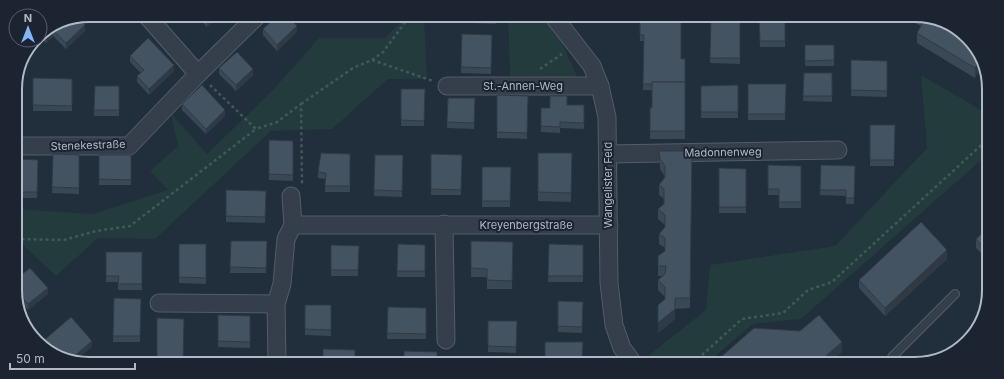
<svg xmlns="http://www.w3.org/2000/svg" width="1004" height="379" viewBox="0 0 1004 379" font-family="Inter,sans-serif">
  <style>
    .green { fill: #233b3d }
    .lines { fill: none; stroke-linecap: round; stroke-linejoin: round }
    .service-casing { stroke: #535d69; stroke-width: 10 }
    .minor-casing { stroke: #535d69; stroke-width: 19 }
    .path { stroke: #41585a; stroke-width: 2.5; stroke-dasharray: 3 3; stroke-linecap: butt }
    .service { stroke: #353f4c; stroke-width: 8 }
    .minor { stroke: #353f4c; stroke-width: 17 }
    .wall { fill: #3a4754 }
    .shaded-wall { fill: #303a45 }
    .building { fill: #445362; stroke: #303a45 }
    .labels { text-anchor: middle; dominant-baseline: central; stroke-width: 4; stroke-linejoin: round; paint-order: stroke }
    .street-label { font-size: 11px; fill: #b0bac7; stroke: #1b2430 }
    .rim { fill: none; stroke: #b0bac7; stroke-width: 2 }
  </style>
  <rect width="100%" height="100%" fill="#212e3b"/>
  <g class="green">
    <polygon points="407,16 424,17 427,79 388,79 332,129 271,131 155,239 98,238 56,276 22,244 16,248 16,209 92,214 168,190 150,171 178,146 171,113 207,154 272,91 319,38 385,38"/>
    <polygon points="508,17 546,17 554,26 578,78 510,76"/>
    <polygon points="921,75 988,114 987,155 801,319 753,324 707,363 656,363 649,355 706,310 710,265 835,246 927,148"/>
  </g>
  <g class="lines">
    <defs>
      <polyline id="service" points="893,364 892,357 955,294"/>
      <g id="minor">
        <polyline points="147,16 198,74"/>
        <polyline points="554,17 592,66 600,86 607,117 609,283 614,325 622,348 633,363"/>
        <polyline points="447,86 600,86"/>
        <polyline points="21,146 129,146 198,74 257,16"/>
        <polyline points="608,154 838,150"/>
        <polyline points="291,196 293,225 609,225"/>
        <polyline points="444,224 446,340"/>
        <polyline points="159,303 276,304"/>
        <polyline points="277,361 276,304 282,284 286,239 293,225"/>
      </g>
    </defs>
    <use href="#service" class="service-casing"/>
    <use href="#minor" class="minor-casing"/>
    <g class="path">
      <polyline points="372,60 383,52 410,16"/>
      <polyline points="540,69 562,54"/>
      <polyline points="210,85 256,129 277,122 301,104 302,184"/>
      <polyline points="301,104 353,68 372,60 433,81"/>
      <polyline points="16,240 17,239 64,240 96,231 130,226 256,129"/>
      <polyline points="693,363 742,319 783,313 808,290 832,282 988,139"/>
    </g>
    <use href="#service" class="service"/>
    <use href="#minor" class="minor"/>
  </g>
  <g class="wall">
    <polygon points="196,15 219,16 207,27"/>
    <polygon points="469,17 496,17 496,24 469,23"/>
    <polygon points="640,18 681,59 685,59 685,139 650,139 650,108 652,108 652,90 643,90 644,41 640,41"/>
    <polygon points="711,18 740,18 740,64 710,63"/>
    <polygon points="759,18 785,18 785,47 760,47"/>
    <polygon points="79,19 85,31 66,49 53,36 46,43 40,37 40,34"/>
    <polygon points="908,19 939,19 971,40 982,66 975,78 917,43 917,33 921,26"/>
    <polygon points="263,29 297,32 277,51 263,35"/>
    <polygon points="462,34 492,35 491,74 461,73"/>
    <rect x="805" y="45" width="29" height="21"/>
    <polygon points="130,56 174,71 149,95 137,82 137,76 141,73 130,62"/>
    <polygon points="851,60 887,61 887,97 851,96"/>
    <polygon points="219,68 253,75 236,91 219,74"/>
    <polygon points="18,73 17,116 15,116 15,84"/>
    <polygon points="804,73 832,73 832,102 803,101"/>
    <polygon points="33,78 72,79 72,111 33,111"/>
    <polygon points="748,84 786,84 785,120 748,120"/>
    <polygon points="738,85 738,118 701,118 701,86"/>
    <polygon points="95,86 119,86 119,116 94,116"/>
    <polygon points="401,89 425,89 424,126 401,126"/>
    <polygon points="497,95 528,96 527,139 497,138"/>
    <polygon points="448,98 475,98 474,129 447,128"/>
    <polygon points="182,104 225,116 206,134 182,110"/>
    <polygon points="567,105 584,105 584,129 560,128 560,133 541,132 541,108 550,108"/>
    <polygon points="870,125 895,125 894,166 870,166"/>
    <polygon points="269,140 293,141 293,181 269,180"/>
    <polygon points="659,151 692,151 690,308 675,309 675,319 658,333 665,297 658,290 658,280 663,276 658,276 658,256 665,251 665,248 659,244 659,234 665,227 665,225 658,219 658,209 664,204 664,199 659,195 659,185 665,177 660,169"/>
    <polygon points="538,153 572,153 571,202 538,201"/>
    <polygon points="53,154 79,155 79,194 52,193"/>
    <polygon points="350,154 350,192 325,192 325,179 318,178 318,172"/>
    <polygon points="431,154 462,155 461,195 431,195"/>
    <rect x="99" y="155" width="32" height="30"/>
    <polygon points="375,155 403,155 402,197 374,196"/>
    <polygon points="16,159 38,160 37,198 16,198"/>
    <polygon points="768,165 801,166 801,208 779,208 779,195 768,195"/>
    <polygon points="821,165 855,166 854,204 846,204 846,196 820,195"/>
    <polygon points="482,167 511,167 510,207 482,207"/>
    <polygon points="719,168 746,169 746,213 719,213"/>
    <polygon points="226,190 266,191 265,223 226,222"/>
    <polygon points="986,230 986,258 976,248 976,239"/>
    <polygon points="231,241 267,241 266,273 230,273"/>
    <polygon points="471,241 513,242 512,289 487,289 487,277 471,277"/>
    <polygon points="179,244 206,244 206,284 179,283"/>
    <polygon points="398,244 425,245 425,277 397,277"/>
    <polygon points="549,244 583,245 583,282 548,282"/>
    <polygon points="331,245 359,246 358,276 331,276"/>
    <polygon points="106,252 142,252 142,290 118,290 118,282 106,282"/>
    <polygon points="947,259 885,316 859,288 859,280"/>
    <polygon points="16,279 48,294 28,310 16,296"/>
    <polygon points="114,298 141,299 140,342 113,342"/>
    <polygon points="558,301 583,302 582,333 558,332"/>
    <polygon points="305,305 331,305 331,336 305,335"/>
    <polygon points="388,307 426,308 426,339 387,339"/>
    <polygon points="218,315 250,316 250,348 218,347"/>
    <polygon points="488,321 517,321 516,353 488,352"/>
  </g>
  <g class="shaded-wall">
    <polygon points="213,16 219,16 207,27 207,22"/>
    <polygon points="85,25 85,31 66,49 66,43"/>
    <polygon points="297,26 297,32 277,51 277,45"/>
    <polygon points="53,30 53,36 46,43 46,37"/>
    <polygon points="980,60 982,66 975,78 975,68"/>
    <polygon points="174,65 174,71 149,95 149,89"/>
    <polygon points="253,69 253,75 236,91 236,85"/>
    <polygon points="225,110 225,116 206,134 206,129"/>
    <polygon points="947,250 947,259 885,316 885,308"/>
    <polygon points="48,288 48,294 28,310 28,304"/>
    <polygon points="675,298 675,319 658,333 658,323"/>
    <polygon points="92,341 92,347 77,360 70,360"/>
    <polygon points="842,342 842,352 830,363 818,363"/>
  </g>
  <g class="building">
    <polygon points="201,16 213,16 207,22"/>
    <polygon points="277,16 287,16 297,26 277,45 263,29"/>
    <polygon points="469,17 496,17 496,18"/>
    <polygon points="640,18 681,18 681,59 685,59 685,84 685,82 652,82 652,84 643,84 644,35 640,35"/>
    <polygon points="711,18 740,18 740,58 710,58"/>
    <polygon points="759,18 785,18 785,41 760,41"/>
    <polygon points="79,19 85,25 66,43 53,30 46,37 42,33"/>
    <polygon points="925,19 939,19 971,40 980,60 975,68 917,33"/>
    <polygon points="462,34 492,35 491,68 461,67"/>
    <polygon points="148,38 174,65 149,89 137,76 144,70 130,56"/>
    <polygon points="805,45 834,45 834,60 805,61"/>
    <polygon points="237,52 253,69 236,85 219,68"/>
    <polygon points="851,60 887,61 887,91 851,90"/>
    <polygon points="18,73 17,110 15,110 15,84"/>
    <polygon points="804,73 832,73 832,96 803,96"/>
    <polygon points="33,78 72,79 72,106 33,105"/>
    <polygon points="652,82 685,82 685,131 650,131 650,108 652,108"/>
    <polygon points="748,84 786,84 785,114 748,114"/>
    <polygon points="202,85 225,110 206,129 182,104"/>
    <polygon points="738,85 738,112 701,112 701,86"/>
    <polygon points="95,86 119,86 119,110 94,110"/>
    <polygon points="401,89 425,89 424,121 401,120"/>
    <polygon points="497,95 528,96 527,133 497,132"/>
    <polygon points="550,96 567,96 567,105 584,105 584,123 560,122 560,127 541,126 541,108 550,108"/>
    <polygon points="448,98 475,98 474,123 447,122"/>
    <polygon points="870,125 895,125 894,160 870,160"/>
    <polygon points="269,140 293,141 293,175 269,174"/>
    <polygon points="659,151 692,151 690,298 675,298 675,309 658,323 658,305 665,299 665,287 658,280 665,274 666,266 658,266 658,256 665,251 665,238 659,234 665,227 665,215 658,209 664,204 664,189 659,185 665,177 665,166 660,159"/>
    <polygon points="321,153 350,154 350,186 325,186 326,173 318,172"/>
    <polygon points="538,153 572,153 571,193 538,192"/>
    <polygon points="53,154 79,155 79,188 52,187"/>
    <polygon points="431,154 462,155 461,190 431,189"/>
    <polygon points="99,155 131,155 131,180 99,179"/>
    <polygon points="375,155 403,155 402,191 374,190"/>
    <polygon points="16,159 38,160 37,192 16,192"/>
    <polygon points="768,165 801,166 801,202 779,202 779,189 768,189"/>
    <polygon points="821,165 855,166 854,198 846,198 846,190 820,190"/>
    <polygon points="482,167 511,167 510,201 482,201"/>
    <polygon points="719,168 746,169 746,207 719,207"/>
    <polygon points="226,190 266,191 265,217 226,216"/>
    <polygon points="921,222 947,250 885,308 859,280"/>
    <polygon points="986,230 986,250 976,239"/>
    <polygon points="231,241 267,241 266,268 230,267"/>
    <polygon points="471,241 513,242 512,281 487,280 487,269 471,268"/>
    <polygon points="179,244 206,244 206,278 179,277"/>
    <polygon points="398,244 425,245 425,271 397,271"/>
    <polygon points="549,244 583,245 583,276 548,276"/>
    <polygon points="331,245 359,246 358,270 331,270"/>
    <polygon points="106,252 142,252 142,284 118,284 119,276 106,276"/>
    <polygon points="30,268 48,288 28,304 16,290 16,279"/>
    <polygon points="114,298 141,299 140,336 113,336"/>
    <polygon points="558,301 583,302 582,327 558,326"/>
    <polygon points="305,305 331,305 331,330 305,329"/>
    <polygon points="388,307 426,308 426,334 387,333"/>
    <polygon points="218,315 250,316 250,342 218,341"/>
    <polygon points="819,315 842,342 818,363 714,363 754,328 800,331"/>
    <polygon points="71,317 92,341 70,360 65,360 47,348 42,342"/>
    <polygon points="157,318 184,319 183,361 157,360"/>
    <polygon points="488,321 517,321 516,347 488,346"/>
    <polygon points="545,342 583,342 582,362 545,362"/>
    <polygon points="323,349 355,350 355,361 323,361"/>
    <polygon points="404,351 437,352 437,362 404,362"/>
  </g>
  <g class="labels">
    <g class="street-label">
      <text x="523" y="86">St.-Annen-Weg</text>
      <text transform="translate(88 145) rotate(-2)">Stenekestraße</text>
      <text transform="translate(723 152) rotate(-1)">Madonnenweg</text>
      <text transform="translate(608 185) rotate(-90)">Wangelister Feld</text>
      <text x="526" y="225">Kreyenbergstraße</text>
    </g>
  </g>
  <path d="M0 0H1004V379H0ZM89 22H915A67 67 0 0 1 982 89V290A67 67 0 0 1 915 357H89A67 67 0 0 1 22 290V89A67 67 0 0 1 89 22Z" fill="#1b2430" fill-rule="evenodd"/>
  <path class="rim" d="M89 22H915A67 67 0 0 1 982 89V290A67 67 0 0 1 915 357H89A67 67 0 0 1 22 290V89A67 67 0 0 1 89 22Z"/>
  <g transform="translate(28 28)"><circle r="19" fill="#1b2430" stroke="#57606c"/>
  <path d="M0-3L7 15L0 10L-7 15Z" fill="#82b6fb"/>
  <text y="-6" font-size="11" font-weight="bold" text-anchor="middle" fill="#b0bac7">N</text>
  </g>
  <path d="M10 363v6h125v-6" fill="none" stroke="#b0bac7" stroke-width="2"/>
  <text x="16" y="363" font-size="12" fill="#b0bac7" stroke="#1b2430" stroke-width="3" paint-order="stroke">50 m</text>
</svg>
